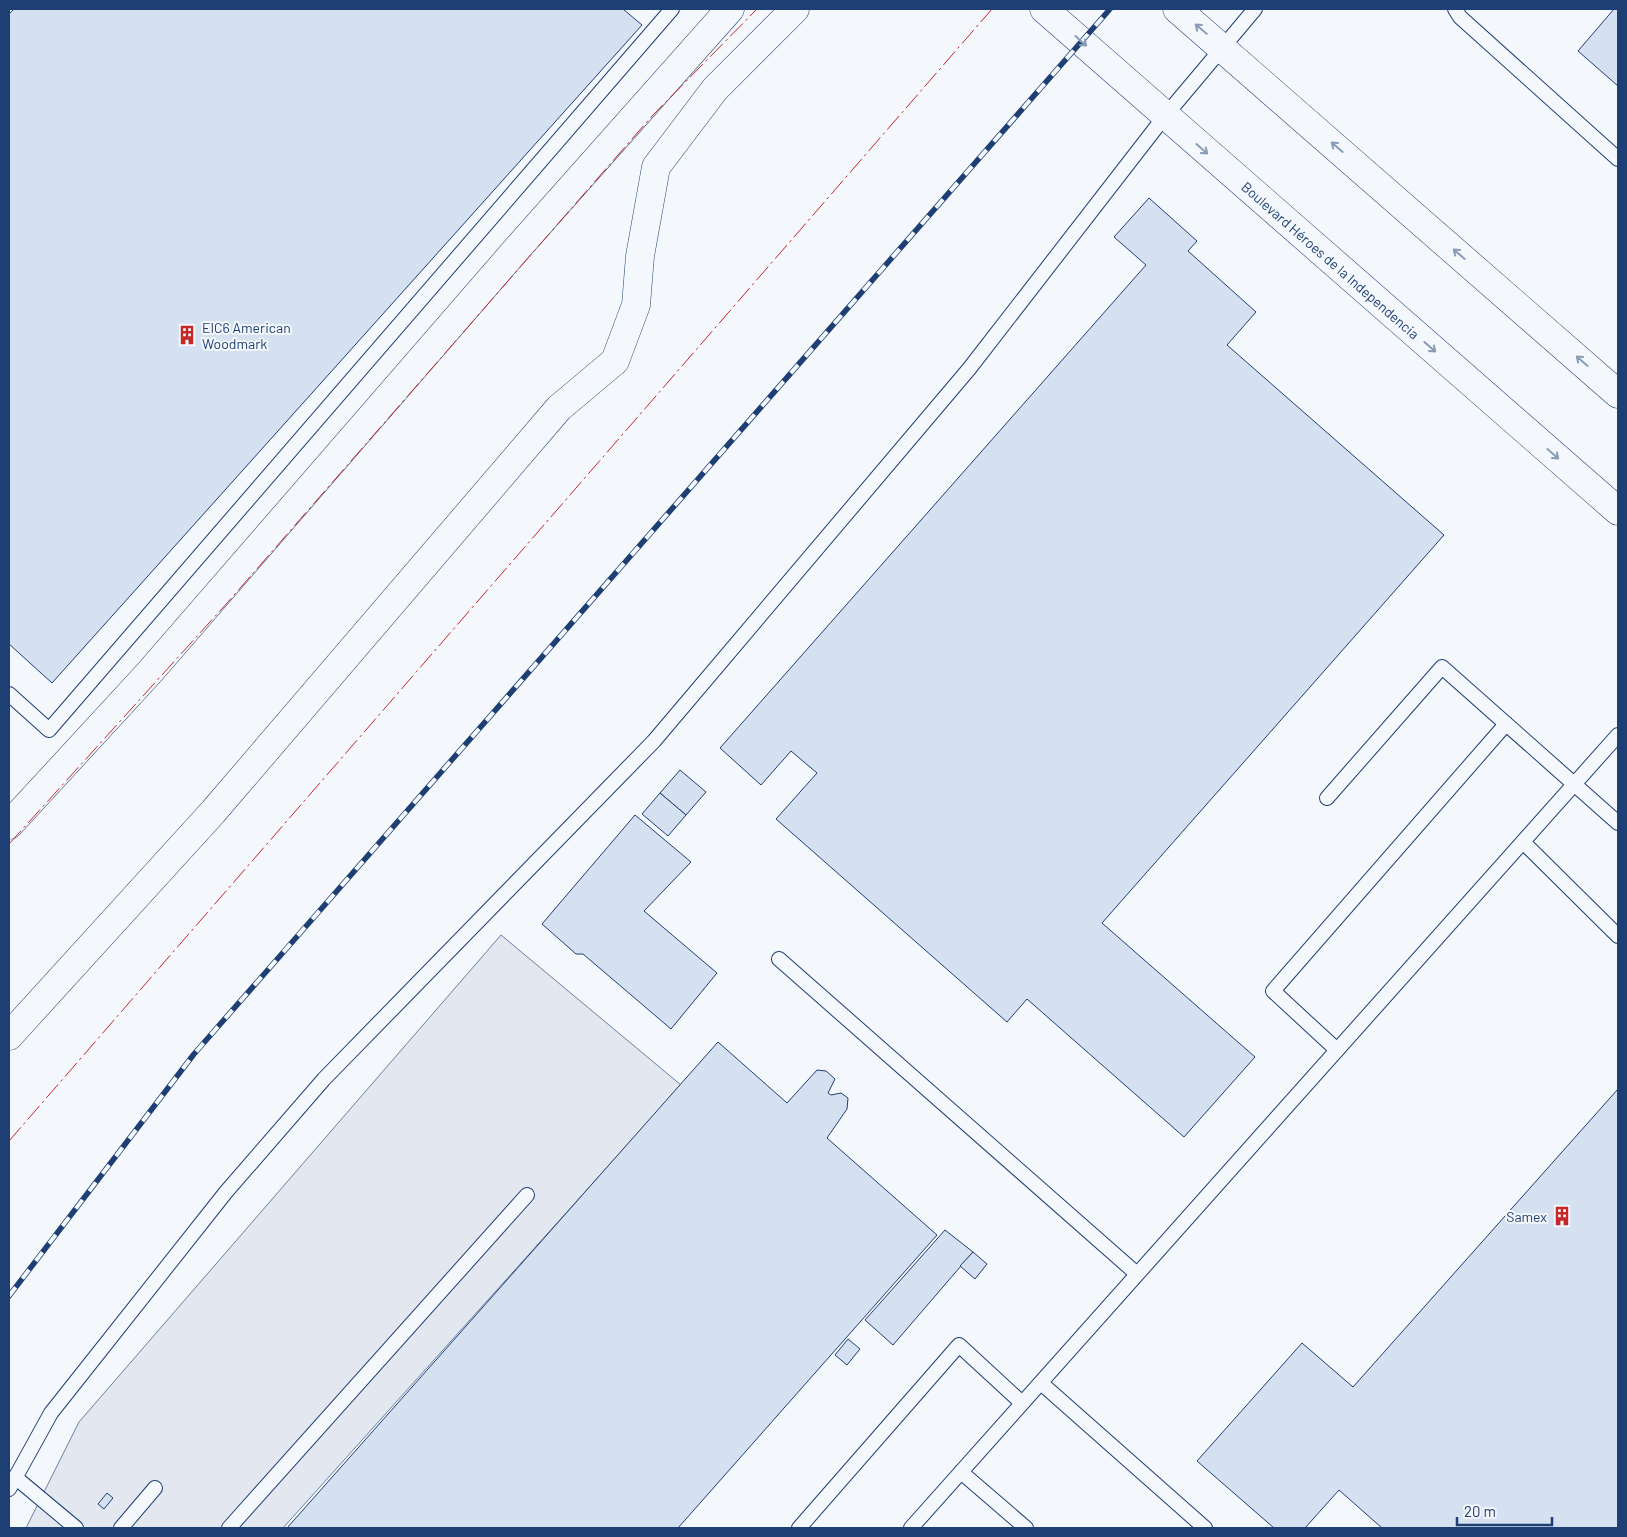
<svg xmlns="http://www.w3.org/2000/svg" width="1627" height="1537" viewBox="0 0 1627 1537" font-family="Barlow,sans-serif">
  <style>
    .parking { fill: #e3e8f0; stroke: #687fa3 }
    .building { fill: #d5e0f0; stroke: #1d3f73 }
    .lines { fill: none; stroke-linecap: round; stroke-linejoin: round }
    .service-casing { stroke: #1d3f73; stroke-width: 16 }
    .minor-casing { stroke: #1d3f73; stroke-width: 29 }
    .primary-casing { stroke: #1d3f73; stroke-width: 29 }
    .service { stroke: #f4f7fb; stroke-width: 14 }
    .minor { stroke: #f4f7fb; stroke-width: 28 }
    .primary { stroke: #f4f7fb; stroke-width: 28 }
    .rail-casing { stroke: #1d3f73; stroke-width: 5.5 }
    .rail { stroke: #f4f7fb; stroke-width: 4; stroke-dasharray: 11; stroke-linecap: butt }
    .power { stroke: #c62828; stroke-width: 1; stroke-dasharray: 18 4 2.5 4; stroke-linecap: butt }
    .oneway { stroke: #889bb7 }
    .labels { text-anchor: middle; dominant-baseline: central; stroke-width: 4; stroke-linejoin: round; paint-order: stroke }
    .street-label { font-size: 14px; fill: #1d3f73; stroke: #f4f7fb }
    .poi-label { font-size: 14px; fill: #1d3f73; stroke: #f4f7fb; text-anchor: start }
  </style>
  <rect width="100%" height="100%" fill="#f4f7fb"/>
  <polygon class="parking" points="501,935 681,1085 283,1528 26,1528 79,1422"/>
  <g class="building">
    <polygon points="14,9 623,9 642,25 52,683 9,644 9,14"/>
    <polygon points="1614,9 1618,9 1618,86 1578,51"/>
    <polygon points="1149,198 1197,241 1188,251 1256,312 1227,345 1444,535 1102,923 1255,1057 1184,1137 1027,999 1007,1022 776,819 817,773 791,751 761,785 720,748 1146,265 1114,237"/>
    <polygon points="680,770 706,792 686,815 660,793"/>
    <polygon points="660,793 686,815 668,836 642,814"/>
    <polygon points="635,815 691,862 644,911 717,973 671,1029 583,954 576,954 542,924"/>
    <polygon points="718,1042 787,1103 817,1070 826,1071 835,1079 828,1093 831,1095 841,1093 848,1098 847,1109 827,1138 937,1235 678,1528 287,1528"/>
    <polygon points="1618,1089 1618,1528 1382,1528 1339,1490 1305,1528 1274,1528 1197,1461 1302,1343 1353,1387"/>
    <polygon points="945,1230 973,1252 893,1345 865,1320"/>
    <polygon points="973,1252 987,1264 975,1279 960,1266"/>
    <polygon points="848,1339 860,1349 847,1365 835,1355"/>
    <polygon points="107,1493 113,1498 104,1509 98,1504"/>
  </g>
  <g class="lines">
    <defs>
      <g id="service">
        <polyline points="1455,9 1460,17 1618,159"/>
        <polyline points="9,694 49,730 672,9"/>
        <polyline points="1327,798 1442,667 1618,823"/>
        <polyline points="1523,842 1618,936"/>
        <polyline points="779,959 1137,1274"/>
        <polyline points="1337,1050 1273,991 1506,724"/>
        <polyline points="1041,1383 1205,1528"/>
        <polyline points="961,1472 1026,1528"/>
        <polyline points="15,1477 76,1528"/>
        <polyline points="9,1489 51,1413 226,1192 324,1079 654,741 969,369 1165,116 1255,9"/>
        <polyline points="121,1528 155,1488"/>
        <polyline points="229,1528 527,1195"/>
        <polyline points="799,1528 959,1345 1022,1403"/>
        <polyline points="911,1528 1618,735"/>
      </g>
      <g id="minor">
        <polyline points="9,825 149,673 515,251 730,9"/>
        <polyline points="9,1036 213,812 559,408 615,361 636,305 640,256 656,167 715,89 795,9"/>
      </g>
      <g id="primary">
        <path id="s1" d="M1044 9 1618 511"/>
        <polyline points="1177,9 1618,394"/>
      </g>
    </defs>
    <use href="#service" class="service-casing"/>
    <use href="#minor" class="minor-casing"/>
    <use href="#primary" class="primary-casing"/>
    <use href="#service" class="service"/>
    <use href="#minor" class="minor"/>
    <use href="#primary" class="primary"/>
    <defs>
      <polyline id="rail" points="9,1296 194,1054 1110,9"/>
    </defs>
    <use href="#rail" class="rail-casing"/>
    <use href="#rail" class="rail"/>
    <g class="power">
      <polyline points="9,844 228,602 652,116 757,9"/>
      <polyline points="9,1141 992,9"/>
    </g>
  </g>
  <defs><path id="oneway-shaft" d="M-6 0H5M1.5-3L5.5 0L1.5 3" fill="none" stroke-width="1.6" stroke-linecap="round" stroke-linejoin="round" transform="scale(1.25)"/></defs>
  <g class="oneway">
    <use href="#oneway-shaft" transform="translate(1201 29) rotate(-140)"/>
    <use href="#oneway-shaft" transform="translate(1081 41) rotate(42)"/>
    <use href="#oneway-shaft" transform="translate(1337 147) rotate(-139)"/>
    <use href="#oneway-shaft" transform="translate(1202 149) rotate(41)"/>
    <use href="#oneway-shaft" transform="translate(1459 254) rotate(-139)"/>
    <use href="#oneway-shaft" transform="translate(1430 347) rotate(41)"/>
    <use href="#oneway-shaft" transform="translate(1582 361) rotate(-139)"/>
    <use href="#oneway-shaft" transform="translate(1553 454) rotate(41)"/>
  </g>
  <defs>
    <symbol id="building-bare" viewBox="-9 -9 18 18"><path d="M-4-6H4V6H1V3H-1V6H-4ZM-2.5-4.3h1.7v1.8h-1.7ZM.8-4.3h1.7v1.8H.8ZM-2.5-1h1.7V.8h-1.7ZM.8-1h1.7V.8H.8Z" fill="#c62828" stroke="#f4f7fb" stroke-width="2.5" paint-order="stroke"/></symbol>
  </defs>
  <g fill-rule="evenodd">
    <use href="#building-bare" x="173" y="321" width="28" height="28"/>
    <use href="#building-bare" x="1548" y="1202" width="28" height="28"/>
  </g>
  <g class="labels">
    <g class="street-label">
      <text stroke="none"><textPath href="#s1" startOffset="381">Boulevard Héroes de la Independencia</textPath></text>
    </g>
    <g class="poi-label">
      <text x="202" y="327">EIC6 American<tspan x="202" dy="16">Woodmark</tspan></text>
      <text x="1547" y="1216" text-anchor="end">Samex</text>
    </g>
  </g>
  <rect width="1627" height="1537" fill="none" stroke="#1d3f73" stroke-width="20"/>
  <path d="M1457 1517v8h95v-8" fill="none" stroke="#1d3f73" stroke-width="2.5"/>
  <text x="1464" y="1517" font-size="15" fill="#1d3f73" stroke="#f4f7fb" stroke-width="4" paint-order="stroke">20 m</text>
</svg>
